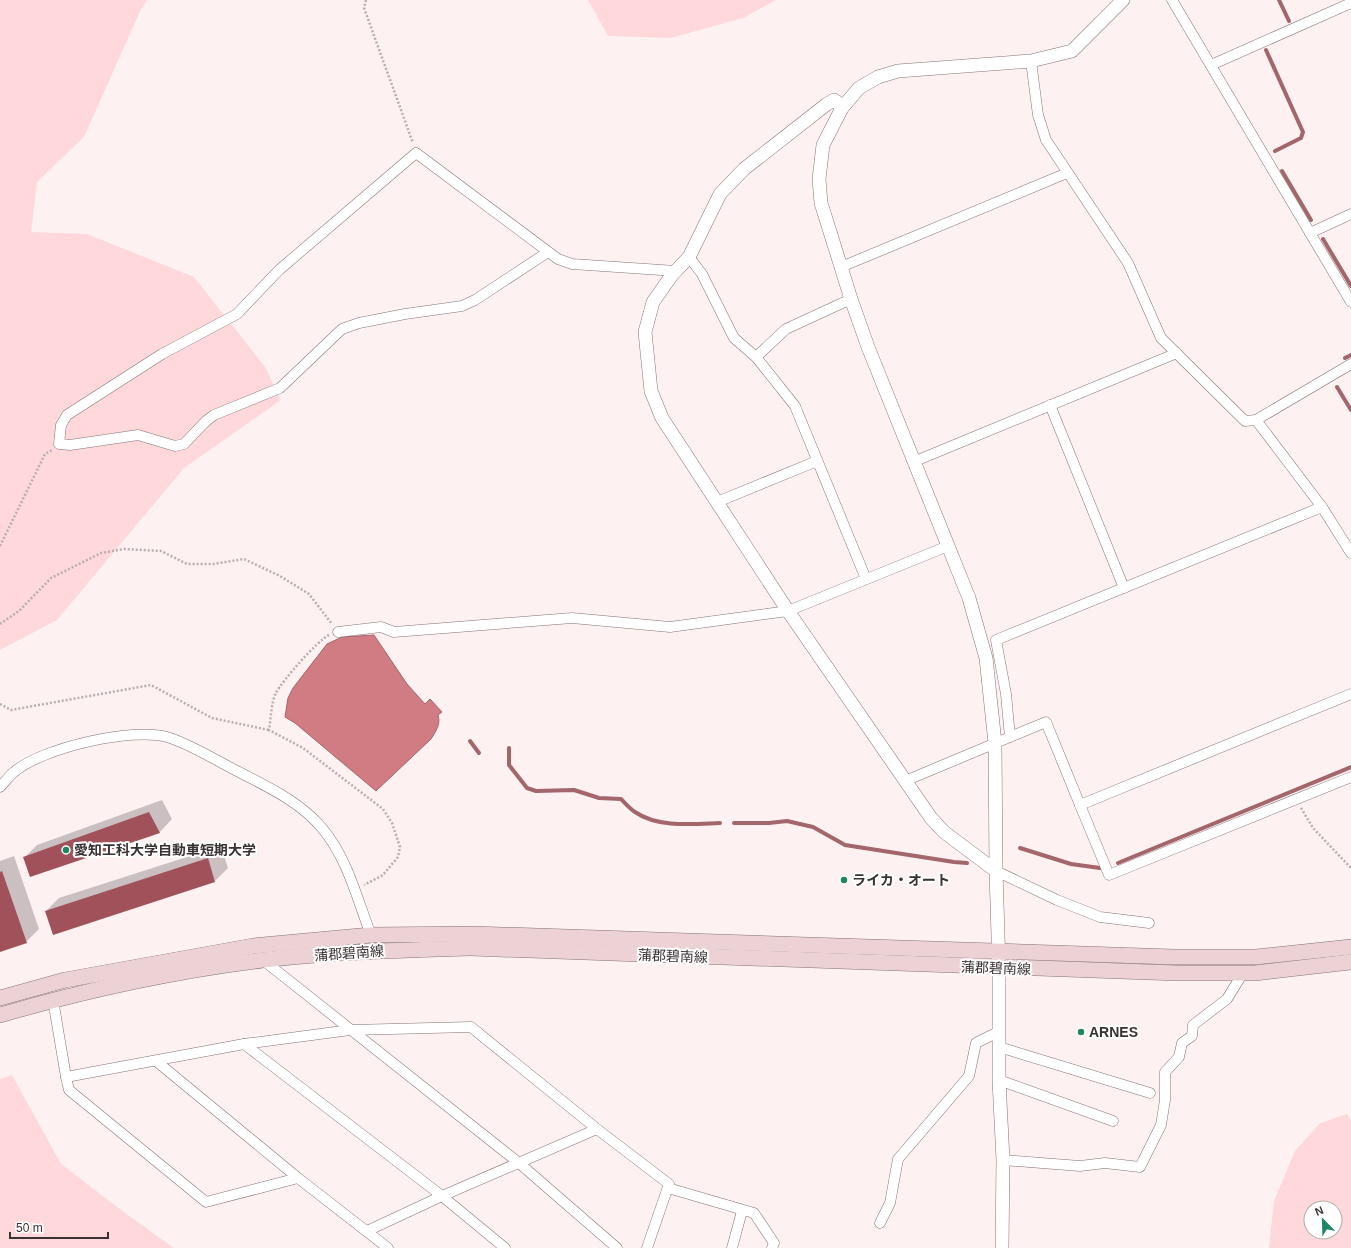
<svg xmlns="http://www.w3.org/2000/svg" width="1351" height="1248" viewBox="0 0 1351 1248" font-family="Arial,'Noto Sans JP',sans-serif">
  <style>
    .green { fill: #fed8da; fill-rule: evenodd }
    .water { fill: #d17c83; stroke: #a3666b }
    .shadow { fill: #0003 }
    .lines { fill: none; stroke-linecap: round; stroke-linejoin: round }
    .stream { stroke: #a3666b; stroke-width: 4 }
    .building { fill: #a1515a }
    .minor-casing { stroke: #857373; stroke-width: 11 }
    .tertiary-casing { stroke: #857373; stroke-width: 14 }
    .secondary-casing { stroke: #857373; stroke-width: 16 }
    .path { stroke: #b9aeaf; stroke-width: 2.5; stroke-dasharray: 2 2; stroke-linecap: butt }
    .minor { stroke: #fff; stroke-width: 10 }
    .tertiary { stroke: #fff; stroke-width: 13 }
    .secondary { stroke: #ecd2d5; stroke-width: 15 }
    .poi-dot { fill: #1d8763; stroke: #fff; stroke-width: 1.5 }
    .labels { text-anchor: middle; dominant-baseline: central; stroke-width: 4; stroke-linejoin: round; paint-order: stroke }
    .poi-label { font-size: 14px; font-weight: bold; fill: #393132; stroke: #fff; text-anchor: start }
    .street-label { font-size: 14px; fill: #393132; stroke: #fff }
  </style>
  <rect width="100%" height="100%" fill="#fef1f2"/>
  <g class="green">
    <polygon points="0,0 147,0 141,9 84,137 37,182 31,232 87,234 194,277 265,367 281,400 184,468 57,620 0,650"/>
    <polygon points="588,0 776,0 743,18 671,38 608,36"/>
    <polygon points="12,1075 61,1164 125,1213 174,1248 0,1248 0,1079"/>
    <path d="M1347 1114 1351 1121V1248H1269L1274 1201 1295 1151 1320 1123ZM1311 1208H1335V1232H1311Z"/>
  </g>
  <path class="water" d="M374 635 407 684 425 704 430 699 442 712 438 715C441 724 436 731 431 739L376 791 295 723 285 717 288 698 293 688 327 644 342 637Z"/>
  <g class="shadow">
    <polygon points="162,800 172,819 159,833 24,858 37,845"/>
    <polygon points="221,846 228,868 215,881 46,911 59,898"/>
    <polygon points="14,856 39,929 26,942 0,951 0,861"/>
  </g>
  <g class="lines">
    <g class="stream">
      <polyline points="1279,0 1289,21"/>
      <polyline points="1266,50 1303,132 1301,138 1275,151"/>
      <polyline points="1282,171 1311,220"/>
      <polyline points="1323,239 1351,286"/>
      <polyline points="1345,358 1351,355"/>
      <polyline points="1337,387 1351,410"/>
      <polyline points="470,741 479,753"/>
      <path d="M509 748V765L527 788 536 791 574 790 599 798 621 799C625 803 630 809 635 812 658 828 693 824 720 823"/>
      <polyline points="734,823 769,823 787,821 813,827 845,845 954,862 967,863"/>
      <polyline points="1020,848 1071,864 1100,868"/>
      <polyline points="1118,863 1351,767"/>
    </g>
  </g>
  <g class="building">
    <polygon points="149,812 160,833 30,877 23,857"/>
    <polygon points="208,858 215,882 53,935 45,911"/>
    <polygon points="2,871 27,943 0,952 0,872"/>
  </g>
  <g class="lines">
    <defs>
      <g id="minor">
        <polyline points="1172,0 1351,302"/>
        <polyline points="1031,61 1038,115 1046,140 1128,263 1161,338 1245,421 1256,420 1351,364"/>
        <polyline points="1211,65 1351,3"/>
        <polyline points="1310,233 1351,214"/>
        <polyline points="548,252 475,300 462,306 405,314 359,323 342,329 280,388 214,415 206,421 184,444 175,446 138,435 70,445 59,444 61,425 67,415 162,354 237,314 279,270 416,153 558,259 572,264 676,271"/>
        <polyline points="689,257 702,274 734,338 756,357 795,406 866,579"/>
        <polyline points="841,267 1067,173"/>
        <polyline points="756,357 786,329 851,299"/>
        <polyline points="1050,405 1124,588"/>
        <polyline points="1256,420 1322,507 1351,553"/>
        <polyline points="913,462 1177,353"/>
        <polyline points="717,502 817,461"/>
        <polyline points="1322,507 996,640 1006,694 1010,737 1046,722 1080,805 1351,694"/>
        <polyline points="338,632 381,627 394,632 572,618 670,627 788,611 948,546"/>
        <polyline points="905,781 1010,737"/>
        <path d="M0 787C5 782 9 776 14 772 42 748 132 727 167 737 191 744 220 763 243 774 272 789 301 803 322 828 348 859 357 899 371 935"/>
        <polyline points="1080,805 1109,875 1351,777"/>
        <polyline points="996,871 1057,900 1100,917 1149,923"/>
        <polyline points="263,960 519,1163 617,1248"/>
        <polyline points="53,1000 66,1077"/>
        <polyline points="244,1044 442,1196 505,1248"/>
        <polyline points="999,1047 1150,1093"/>
        <polyline points="156,1061 298,1178 388,1248"/>
        <polyline points="999,1080 1113,1121"/>
        <polyline points="1003,1160 1080,1166 1105,1163 1140,1167 1161,1125 1165,1100 1165,1072 1179,1057 1182,1043 1192,1036 1193,1025 1227,999 1243,973"/>
        <polyline points="298,1178 206,1202 69,1090 66,1077 244,1044 350,1030 471,1027 597,1129 669,1184 647,1248"/>
        <polyline points="668,1188 754,1213 774,1243 772,1248"/>
        <polyline points="880,1223 890,1203 898,1159 969,1076 976,1043 998,1032"/>
        <polyline points="367,1231 442,1196 597,1129"/>
        <polyline points="732,1248 742,1211"/>
      </g>
      <g id="tertiary">
        <polyline points="842,108 837,102 834,100 827,104 744,169 720,194 689,257 672,275 653,302 645,332 651,391 662,418 788,611 931,818 944,832 996,871 999,968 999,1080 1003,1160 1002,1248"/>
        <polyline points="996,871 995,743 986,658 982,644 969,598 868,347 851,299 821,203 819,179 823,145 842,108 859,88 878,77 898,71 1031,61 1072,51 1123,0"/>
      </g>
      <g id="secondary">
        <polyline points="0,998 65,980 253,946 371,935 474,934 1174,957 1256,957 1351,947"/>
        <path d="M0 1015C86 990 174 971 263 960 332 952 402 950 471 948L1177 973H1255L1351 962"/>
      </g>
    </defs>
    <use href="#minor" class="minor-casing"/>
    <use href="#tertiary" class="tertiary-casing"/>
    <use href="#secondary" class="secondary-casing"/>
    <g class="path">
      <polyline points="366,0 364,8 413,143"/>
      <polyline points="0,546 45,454 52,450"/>
      <polyline points="0,624 19,611 51,578 101,553 124,549 161,551 187,564 213,564 244,559 280,576 309,594 332,624"/>
      <path d="M329 635C318 640 282 681 276 693 271 703 271 718 269 730L303 748 383 809 392 823 400 847 398 857 383 875 364 885"/>
      <polyline points="0,704 11,710 151,685 212,718 269,730"/>
      <polyline points="1301,808 1313,828 1351,868"/>
    </g>
    <use href="#minor" class="minor"/>
    <use href="#tertiary" class="tertiary"/>
    <use href="#secondary" class="secondary"/>
  </g>
  <g class="poi-dot">
    <circle cx="66" cy="850" r="4"/>
    <circle cx="844" cy="880" r="4"/>
    <circle cx="1081" cy="1032" r="4"/>
  </g>
  <g class="labels">
    <g class="poi-label">
      <text x="74" y="850">愛知工科大学自動車短期大学</text>
      <text x="852" y="880">ライカ・オート</text>
      <text x="1089" y="1032">ARNES</text>
    </g>
    <g class="street-label">
      <text transform="translate(349 953) rotate(-4)">蒲郡碧南線</text>
      <text transform="translate(673 956) rotate(2)">蒲郡碧南線</text>
      <text transform="translate(996 968) rotate(2)">蒲郡碧南線</text>
    </g>
  </g>
  <g transform="translate(1323 1220) rotate(337)"><circle r="19" fill="#ffffff" stroke="#b0adad"/>
  <path d="M0-3L7 15L0 10L-7 15Z" fill="#1d8763"/>
  <text y="-6" font-size="11" font-weight="bold" text-anchor="middle" fill="#393132">N</text>
  </g>
  <path d="M10 1232v6h98v-6" fill="none" stroke="#393132" stroke-width="2"/>
  <text x="16" y="1232" font-size="12" fill="#393132" stroke="#ffffff" stroke-width="3" paint-order="stroke">50 m</text>
</svg>
